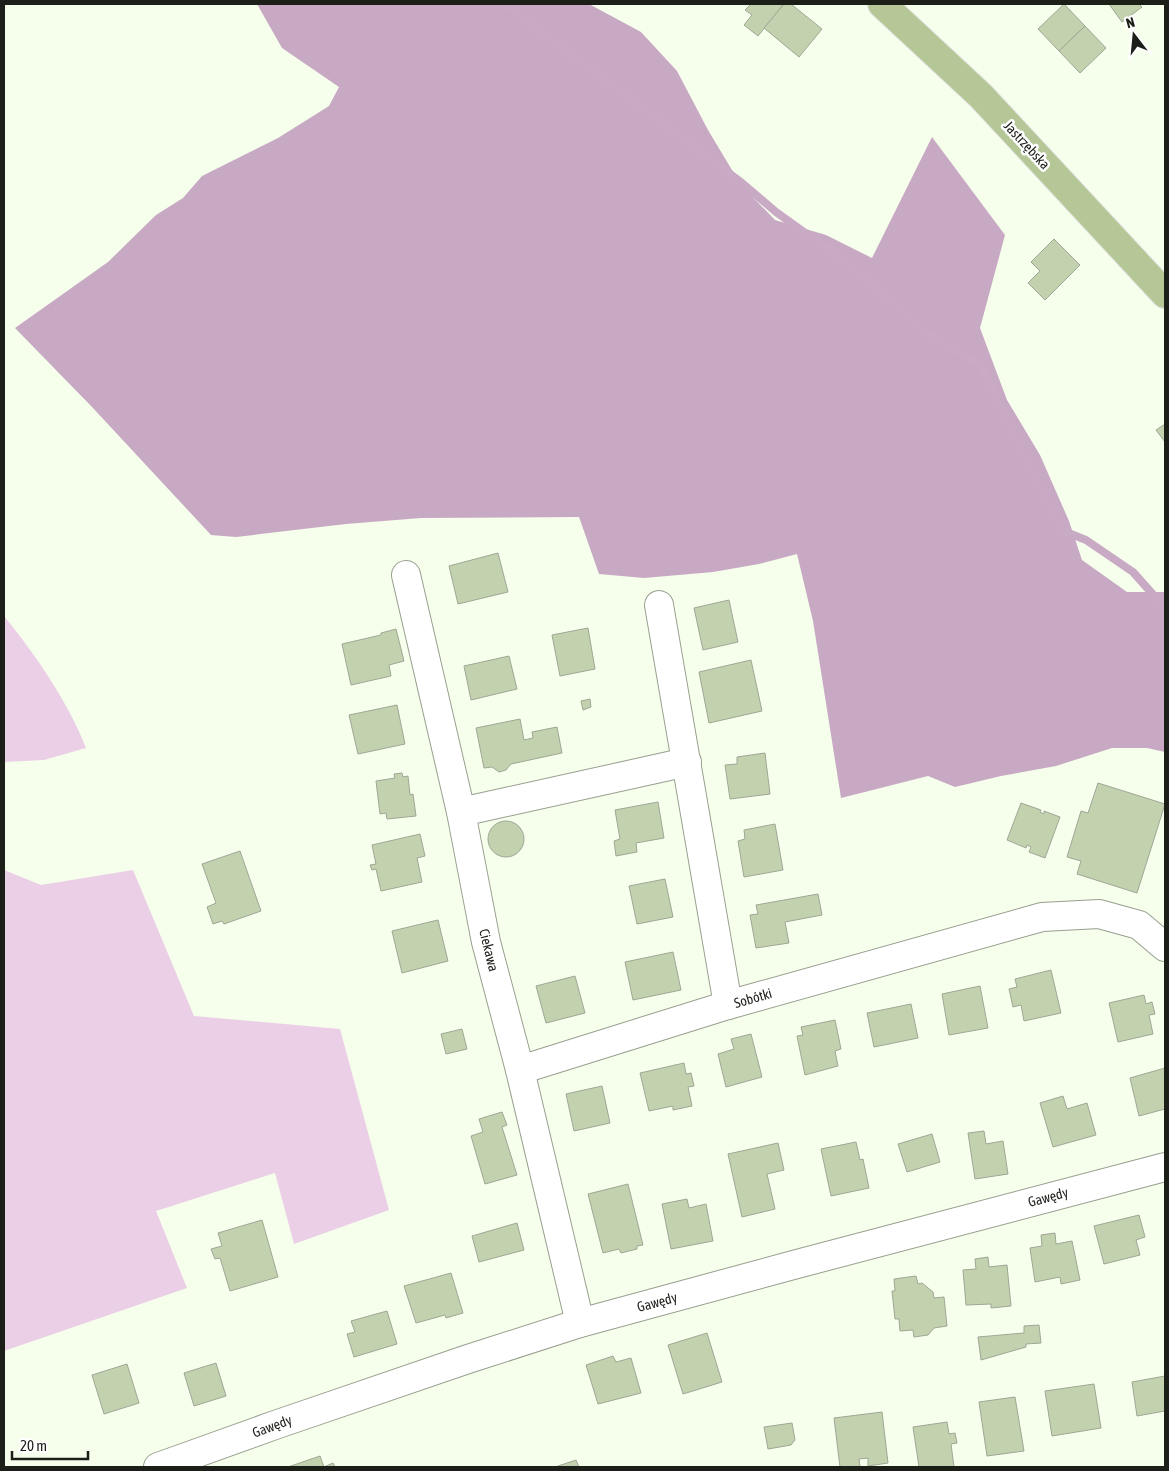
<svg xmlns="http://www.w3.org/2000/svg" width="1169" height="1471" viewBox="0 0 1169 1471" font-family="'Asap Condensed',sans-serif">
  <style>
    .green { fill: #ebcfe7 }
    .forest { fill: #c8a9c4 }
    .lines { fill: none; stroke-linecap: round; stroke-linejoin: round }
    .stream { stroke: #c9aac5; stroke-width: 8 }
    .building { fill: #c3d2ae; stroke: #9fa696 }
    .minor-casing { stroke: #989f8f; stroke-width: 30 }
    .major-casing { stroke: #e4e4e3; stroke-width: 30 }
    .minor { stroke: #fff; stroke-width: 28 }
    .major { stroke: #b5c797; stroke-width: 28 }
    .labels { text-anchor: middle; dominant-baseline: central; stroke-width: 5; stroke-linejoin: round; paint-order: stroke }
    .street-label { font-size: 14px; fill: #1c1e18; stroke: #fff }
  </style>
  <rect width="100%" height="100%" fill="#f6feec"/>
  <g class="green">
    <path d="M4 616C35 654 68 702 86 748L44 760 4 762Z"/>
    <polygon points="4,870 41,885 133,870 194,1016 340,1029 389,1210 294,1244 275,1173 156,1211 187,1288 4,1351"/>
  </g>
  <polygon class="forest" points="257,4 589,4 641,32 677,71 708,130 741,185 775,220 826,235 872,258 932,137 1005,235 980,328 1007,400 1040,455 1069,521 1082,560 1127,592 1165,592 1165,752 1147,748 1112,748 1056,766 1001,776 955,787 928,776 841,798 813,621 797,554 759,564 713,572 644,578 599,574 579,517 421,518 346,524 236,537 211,535 92,407 15,328 108,262 156,215 183,198 202,176 278,138 329,106 339,87 282,48"/>
  <g class="lines">
    <polyline class="stream" points="505,4 742,183 776,212 829,250 879,289 925,333 981,365 1000,408 1061,530 1086,540 1133,572 1165,608"/>
  </g>
  <g class="building">
    <polygon points="751,4 784,4 758,36 744,25 752,15 745,10"/>
    <polygon points="784,4 791,4 822,29 799,57 764,28"/>
    <polygon points="1064,4 1085,26 1059,51 1038,29"/>
    <polygon points="1109,4 1139,4 1142,7 1122,22"/>
    <polygon points="1085,26 1106,48 1080,73 1059,51"/>
    <polygon points="1054,239 1080,265 1045,300 1028,283 1040,271 1031,262"/>
    <polygon points="1165,424 1165,442 1156,430"/>
    <polygon points="498,553 508,592 458,604 449,566"/>
    <polygon points="729,600 738,642 703,650 694,608"/>
    <polygon points="588,628 595,669 560,676 552,635"/>
    <polygon points="396,629 404,661 389,665 391,676 351,685 342,644 381,635 381,633"/>
    <polygon points="509,656 517,689 471,700 464,666"/>
    <polygon points="751,660 762,711 709,723 699,672"/>
    <polygon points="590,699 591,707 583,710 581,701"/>
    <polygon points="397,705 405,744 358,754 349,715"/>
    <polygon points="520,719 524,740 533,738 532,732 557,727 562,753 511,764 506,770 499,772 492,767 484,768 476,728"/>
    <polygon points="765,753 770,794 730,799 725,765 737,764 737,757"/>
    <polygon points="402,773 403,777 408,776 410,795 413,794 416,816 387,819 386,813 380,814 376,781 395,778 394,774"/>
    <polygon points="1098,783 1165,804 1137,893 1077,874 1081,861 1067,857 1081,811 1088,813"/>
    <polygon points="658,802 664,838 636,843 637,852 616,856 614,841 620,839 615,810"/>
    <polygon points="1021,803 1041,810 1040,812 1044,814 1044,811 1060,817 1045,858 1029,852 1031,847 1027,845 1026,848 1007,840"/>
    <circle cx="506" cy="839" r="18"/>
    <polygon points="775,824 783,870 744,877 738,841 745,839 744,830"/>
    <polygon points="420,834 425,856 417,858 422,882 381,891 376,869 372,870 370,865 376,864 372,845"/>
    <polygon points="240,851 261,911 224,924 222,921 213,924 207,907 216,903 202,864"/>
    <polygon points="665,879 673,917 637,924 629,886"/>
    <polygon points="818,894 822,915 785,922 789,943 756,948 750,915 758,914 756,905"/>
    <polygon points="438,920 448,961 402,973 392,931"/>
    <polygon points="673,952 681,990 633,1000 625,962"/>
    <polygon points="1051,970 1061,1013 1024,1021 1021,1005 1013,1007 1009,989 1017,987 1015,979"/>
    <polygon points="575,976 585,1013 546,1023 536,986"/>
    <polygon points="980,986 988,1028 949,1035 942,994"/>
    <polygon points="1144,995 1146,1004 1152,1002 1155,1014 1149,1015 1153,1034 1118,1042 1109,1003"/>
    <polygon points="911,1004 918,1038 874,1047 867,1013"/>
    <polygon points="835,1020 841,1049 835,1051 838,1066 805,1075 797,1036 803,1035 801,1027"/>
    <polygon points="462,1029 467,1049 446,1054 441,1034"/>
    <polygon points="751,1034 762,1077 726,1087 718,1054 734,1049 731,1039"/>
    <polygon points="684,1063 686,1074 691,1073 694,1086 688,1087 692,1106 673,1110 673,1106 649,1111 640,1073"/>
    <polygon points="1165,1068 1165,1109 1139,1116 1130,1078"/>
    <polygon points="602,1086 610,1123 574,1131 566,1094"/>
    <polygon points="1063,1096 1067,1109 1087,1103 1096,1135 1053,1147 1040,1103"/>
    <polygon points="502,1112 507,1125 502,1127 517,1175 485,1184 471,1136 483,1132 479,1119"/>
    <polygon points="984,1131 986,1144 1003,1141 1008,1174 975,1179 968,1133"/>
    <polygon points="932,1134 940,1162 907,1172 898,1144"/>
    <polygon points="856,1142 860,1160 863,1159 869,1188 831,1196 821,1149"/>
    <polygon points="778,1143 784,1170 767,1174 775,1209 742,1217 728,1154"/>
    <polygon points="628,1184 643,1245 637,1246 637,1249 621,1253 619,1249 603,1253 588,1194"/>
    <polygon points="687,1199 689,1208 706,1204 713,1241 671,1249 662,1204"/>
    <polygon points="1139,1215 1145,1237 1136,1240 1140,1255 1104,1264 1094,1226"/>
    <polygon points="262,1220 278,1277 230,1291 220,1258 215,1259 211,1249 222,1246 218,1233"/>
    <polygon points="517,1223 524,1250 479,1262 472,1236"/>
    <polygon points="1055,1233 1056,1244 1072,1241 1080,1280 1061,1284 1060,1277 1035,1282 1030,1248 1042,1246 1041,1235"/>
    <polygon points="988,1257 989,1267 1007,1265 1011,1306 991,1308 991,1304 966,1305 963,1270 976,1269 975,1259"/>
    <polygon points="451,1273 463,1313 446,1318 445,1315 416,1323 404,1286"/>
    <polygon points="916,1276 918,1284 922,1283 933,1292 934,1298 944,1297 947,1326 934,1328 928,1335 914,1337 913,1330 900,1331 899,1319 895,1319 892,1291 895,1291 894,1279"/>
    <polygon points="387,1311 397,1344 354,1357 347,1334 355,1332 351,1321"/>
    <polygon points="1039,1325 1041,1343 1026,1344 1026,1347 981,1360 978,1337 1024,1333 1024,1326"/>
    <polygon points="707,1333 722,1382 683,1394 668,1345"/>
    <polygon points="613,1356 616,1362 631,1358 641,1393 598,1404 586,1365"/>
    <polygon points="216,1363 226,1396 194,1406 184,1373"/>
    <polygon points="127,1364 139,1403 104,1414 92,1375"/>
    <polygon points="1165,1376 1165,1411 1137,1416 1132,1382"/>
    <polygon points="1094,1384 1101,1428 1052,1436 1045,1391"/>
    <polygon points="1015,1397 1024,1451 987,1456 979,1402"/>
    <polygon points="882,1412 888,1463 868,1466 868,1458 859,1459 860,1467 840,1467 834,1418"/>
    <polygon points="947,1422 949,1434 955,1433 957,1443 951,1444 954,1467 919,1467 913,1427"/>
    <polygon points="792,1423 795,1440 791,1445 768,1449 764,1427"/>
    <polygon points="320,1456 324,1467 333,1463 335,1467 288,1467"/>
    <polygon points="576,1460 579,1467 555,1467"/>
  </g>
  <g class="lines">
    <defs>
      <g id="minor">
        <polyline points="406,575 461,812 486,942 520,1070 580,1323"/>
        <polyline points="659,605 728,1005 1042,917 1099,914 1139,925 1165,947"/>
        <polyline points="461,812 687,762"/>
        <polyline points="520,1070 728,1005"/>
        <polyline points="158,1467 275,1425 468,1359 580,1323 797,1264 1165,1167"/>
      </g>
      <polyline id="major" points="882,4 981,96 1165,294"/>
    </defs>
    <use href="#minor" class="minor-casing"/>
    <use href="#major" class="major-casing"/>
    <use href="#minor" class="minor"/>
    <use href="#major" class="major"/>
  </g>
  <g class="labels">
    <g class="street-label">
      <text transform="translate(1027 145) rotate(47)">Jastrzębska</text>
      <text transform="translate(489 950) rotate(76)">Ciekawa</text>
      <text transform="translate(753 998) rotate(-16)">Sobótki</text>
      <text transform="translate(1048 1197) rotate(-15)">Gawędy</text>
      <text transform="translate(657 1302) rotate(-15)">Gawędy</text>
      <text transform="translate(272 1426) rotate(-20)">Gawędy</text>
    </g>
  </g>
  <rect width="1169" height="1471" fill="none" stroke="#1c1e18" stroke-width="10"/>
  <g transform="translate(1134 35) rotate(344)" stroke="#ffffff" stroke-width="4" paint-order="stroke">
  <path d="M0-4L9 19L0 12L-9 19Z" fill="#1c1e18"/>
  <text y="-8" font-size="14" font-weight="bold" text-anchor="middle" fill="#1c1e18">N</text>
  </g>
  <path d="M12 1451v8h76v-8" fill="none" stroke="#1c1e18" stroke-width="2.5"/>
  <text x="20" y="1451" font-size="15" fill="#1c1e18" stroke="#ffffff" stroke-width="4" paint-order="stroke">20 m</text>
</svg>
